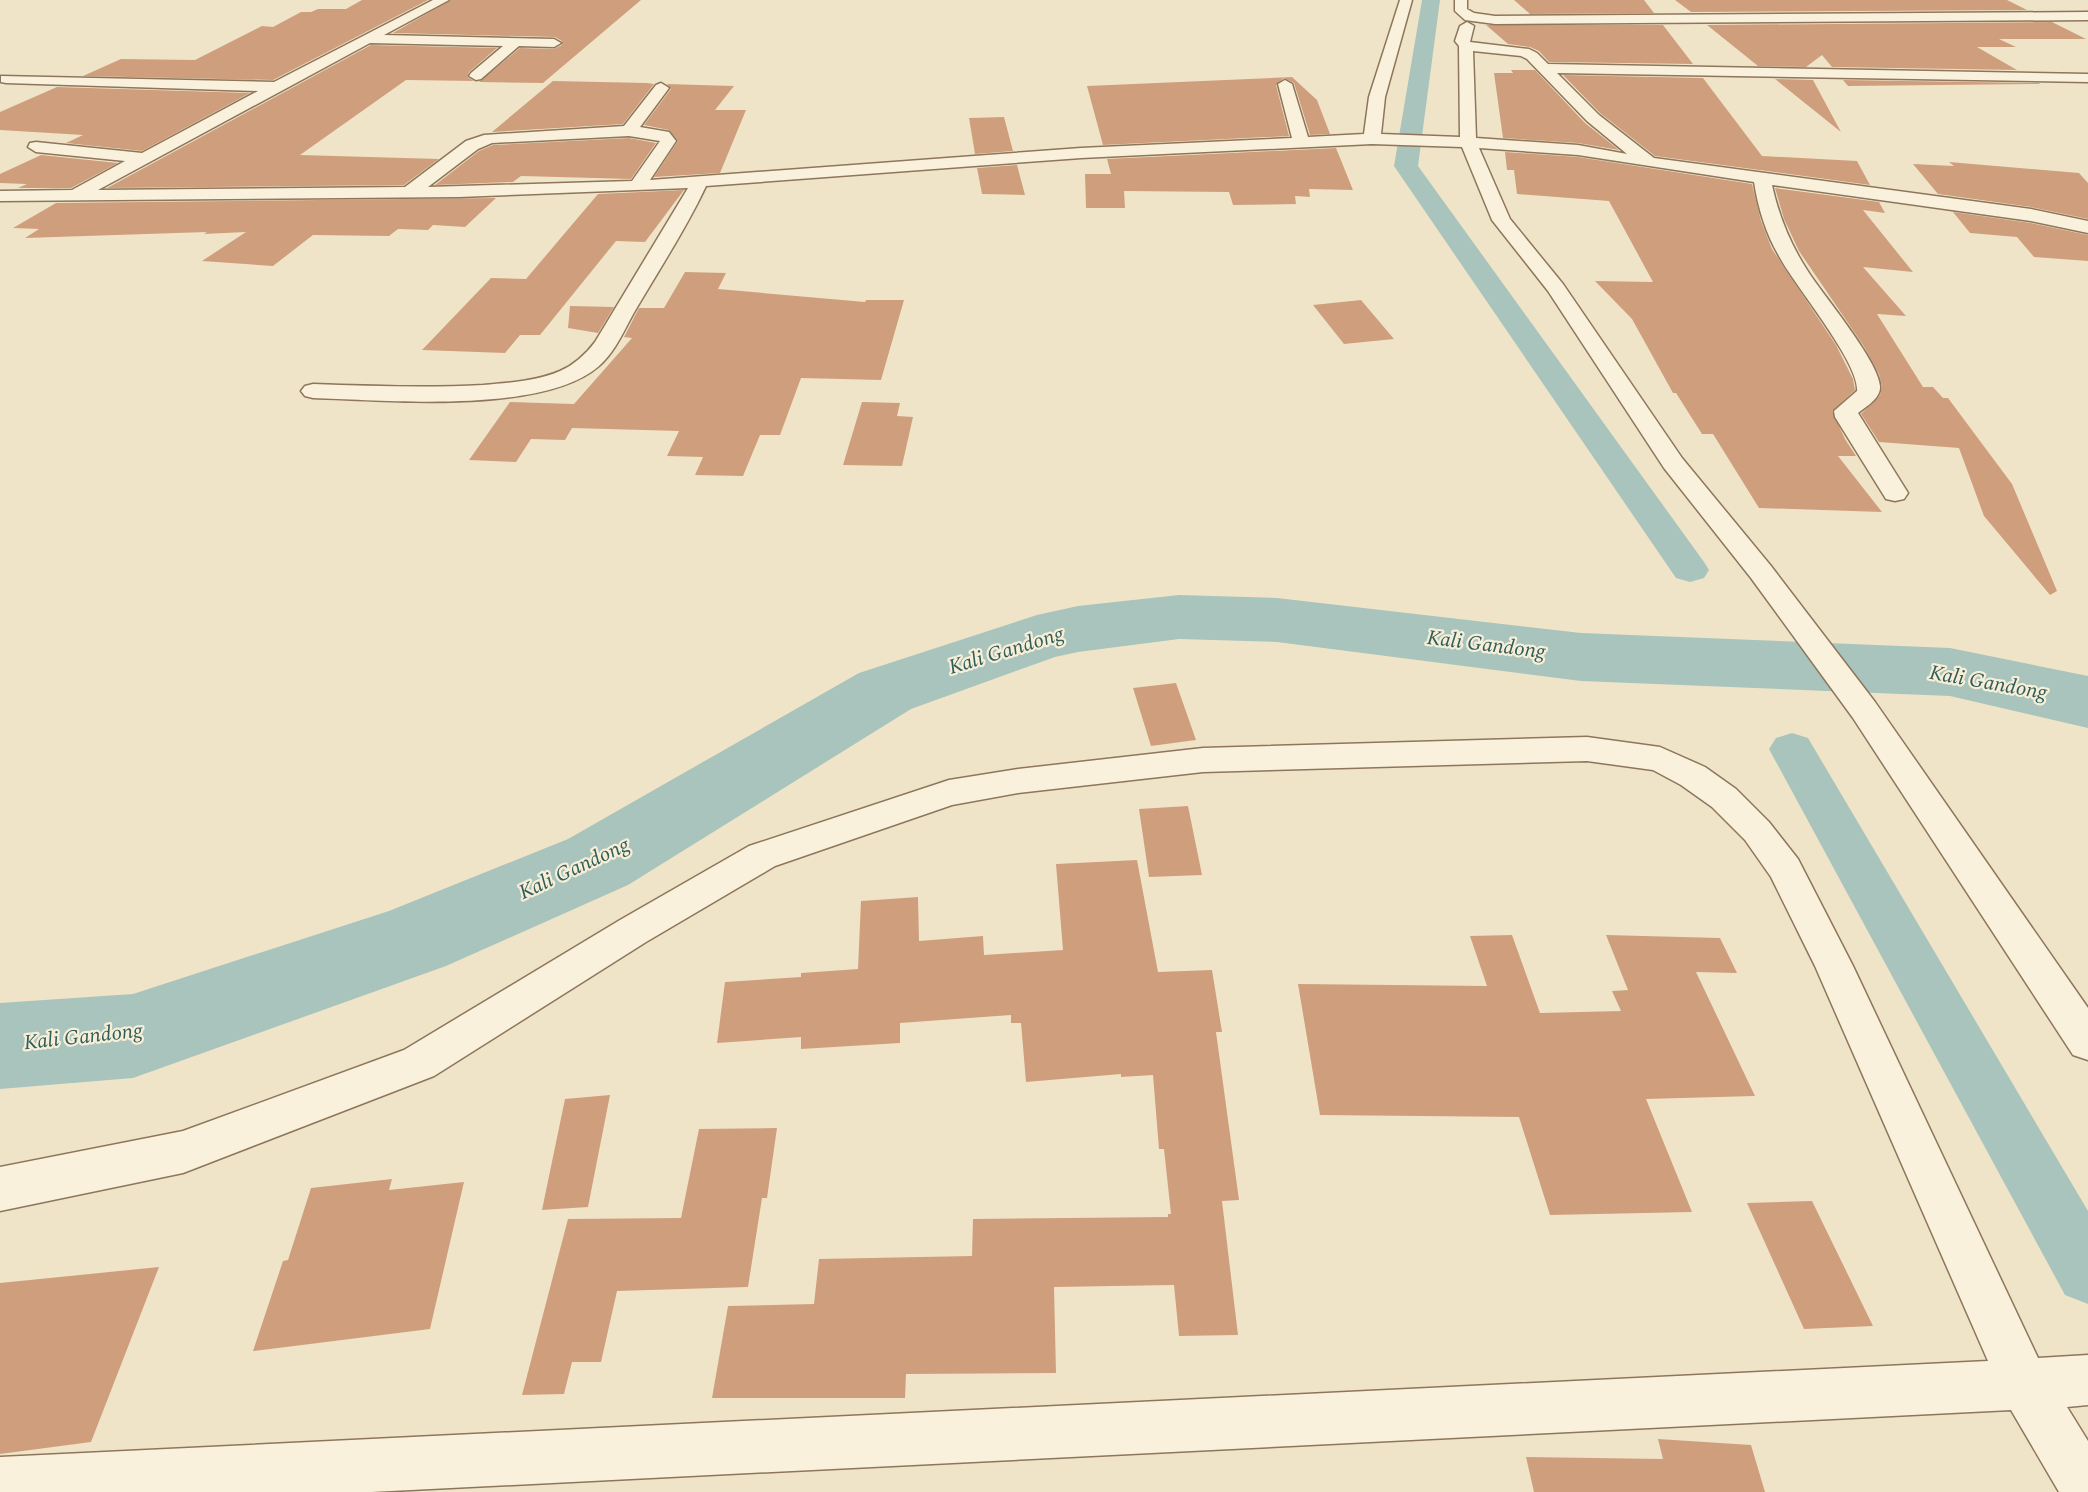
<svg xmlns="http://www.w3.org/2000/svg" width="2088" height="1492" viewBox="0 0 2088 1492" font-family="Spectral,serif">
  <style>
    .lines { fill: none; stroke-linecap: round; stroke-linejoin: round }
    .canal { fill: #a9c4bc; fill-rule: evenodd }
    .river { fill: #a9c4bc; fill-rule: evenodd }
    .building { fill: #cf9f7d }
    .minor-casing { stroke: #8d765c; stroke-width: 3 }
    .minor { fill: #faf1dc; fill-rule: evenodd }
    .labels { text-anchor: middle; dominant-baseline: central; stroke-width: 4.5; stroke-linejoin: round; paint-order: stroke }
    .water-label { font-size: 21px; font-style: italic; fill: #2f5d5a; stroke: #f7eed8 }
  </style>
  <rect width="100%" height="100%" fill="#f0e4c8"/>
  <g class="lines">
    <g class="canal">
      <polygon points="1422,0 1440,0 1418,166 1704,562 1709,570 1704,578 1690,582 1676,578 1394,166"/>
      <polygon points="1792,733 1808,738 2088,1211 2088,1304 2065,1295 1769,749 1776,738"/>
    </g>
    <polygon class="river" points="1179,595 1277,598 1581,633 1950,648 2088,676 2088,728 1950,696 1581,681 1277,642 1179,639 1078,652 1055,657 911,709 628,885 446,966 133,1078 0,1089 0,1003 133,994 389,911 568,839 859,673 1037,615 1078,606"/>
  </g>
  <g class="building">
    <polygon points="362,0 428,0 273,80 83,76 121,59 195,60 262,26 273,27 301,12 311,12 318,9 346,9"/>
    <polygon points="451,0 641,0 543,83 479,82 520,48 554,49 562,45 562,41 555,37 393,33"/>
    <polygon points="1514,0 1644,0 1654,13 1530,14"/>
    <polygon points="1675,0 2007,0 2027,10 1691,12"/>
    <polygon points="2052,22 2086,39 1999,39 2016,47 1977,47 2017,70 1832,67 1822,55 1806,67 1758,66 1707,25"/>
    <polygon points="1486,25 1663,25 1693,64 1549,62 1539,51 1530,47 1508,44"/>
    <polygon points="371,45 497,48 469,72 467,77 474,81 406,80 300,155 439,159 404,185 107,188"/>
    <polygon points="1511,70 1535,70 1585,123 1619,150 1578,143 1503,138 1494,73 1513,73"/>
    <polygon points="1563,75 1703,78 1762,156 1857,161 1870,185 1655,156 1600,113"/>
    <polygon points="1292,77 1317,100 1330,134 1310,135 1294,83 1284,78 1276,85 1289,136 1103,145 1087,86"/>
    <polygon points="1775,79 1813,80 1841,132"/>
    <polygon points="1843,80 2039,83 2040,84 1848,86"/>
    <polygon points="553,81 647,83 654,84 623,124 492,132"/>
    <polygon points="667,84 734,86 715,110 746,110 720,173 654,177 678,141 669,130 644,125 671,89"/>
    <polygon points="57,87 250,93 142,151 66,143 83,135 0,130 0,112"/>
    <polygon points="1004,117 1013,151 975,154 969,118"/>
    <polygon points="629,138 656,143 631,179 521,176 513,182 435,185 479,151 493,145"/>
    <polygon points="1336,148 1353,190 1309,189 1310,197 1295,196 1296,204 1233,205 1229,192 1124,191 1125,208 1086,208 1085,174 1111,174 1107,159"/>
    <polygon points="1505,152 1578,157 1752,184 1761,221 1772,249 1836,345 1853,379 1855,390 1832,411 1845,439 1856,456 1838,456 1882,512 1759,508 1713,434 1702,434 1676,393 1673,393 1632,319 1595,281 1653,282 1609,201 1517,194 1514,170 1507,170"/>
    <polygon points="41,155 118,163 71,188 18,188 27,184 0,183 0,174"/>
    <polygon points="1949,162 2079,173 2088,183 2088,219 2031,207 1938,194 1913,164 1954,166"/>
    <polygon points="1017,165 1025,195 982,194 977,168"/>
    <polygon points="1775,188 1879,202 1885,213 1863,210 1913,272 1863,267 1906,316 1877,314 1923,387 1933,387 1943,398 1948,398 2012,484 2057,591 2050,595 1984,516 1959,448 1879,442 1861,414 1880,395 1882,386 1879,374 1863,345 1799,251 1784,219"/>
    <polygon points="684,190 645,242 616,241 540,335 520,335 505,353 422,350 491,278 526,279 598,194"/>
    <polygon points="496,198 465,227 433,225 428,230 398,229 389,236 313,235 273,266 202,261 246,232 204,234 207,232 25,238 39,229 13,228 56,203"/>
    <polygon points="1953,212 2031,223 2088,235 2088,261 2034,257 2017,237 1970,233"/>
    <polygon points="685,272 726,273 718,289 865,302 866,300 904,300 881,380 801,378 780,435 760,435 743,476 695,475 703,457 667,456 679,431 572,428 565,440 531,439 516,462 469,460 510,402 574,404 632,338 624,337 639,308 664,308"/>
    <polygon points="1361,300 1394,339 1344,344 1313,305"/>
    <polygon points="570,306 614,307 598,333 568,328"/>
    <polygon points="862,402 900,403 897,416 913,417 902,466 843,465"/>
    <polygon points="1176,683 1196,740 1151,746 1133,688"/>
    <polygon points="1188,806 1202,875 1149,877 1139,809"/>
    <polygon points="1137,860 1158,972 1212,970 1222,1032 1216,1032 1239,1200 1222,1201 1238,1335 1179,1336 1174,1285 1054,1287 1056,1373 906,1374 905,1398 712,1398 728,1306 814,1304 819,1259 972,1256 973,1219 1168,1217 1168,1214 1171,1214 1164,1149 1159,1149 1153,1075 1121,1077 1121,1074 1026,1082 1021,1023 1011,1023 1011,1015 900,1023 900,1043 801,1049 801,1037 717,1043 725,982 801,977 801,973 858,969 861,901 918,897 919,941 983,936 984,955 1063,950 1056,864"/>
    <polygon points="1512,935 1540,1013 1621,1011 1612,991 1628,990 1606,935 1720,938 1737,973 1696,972 1755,1096 1646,1099 1692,1212 1550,1215 1519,1117 1320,1115 1298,984 1487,986 1470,936"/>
    <polygon points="610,1095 588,1207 542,1210 565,1099"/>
    <polygon points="777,1128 767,1198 762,1198 748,1287 617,1291 601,1362 572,1362 564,1394 522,1395 568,1219 681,1218 699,1129"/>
    <polygon points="392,1179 389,1190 464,1182 430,1329 253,1351 283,1261 288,1260 311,1188"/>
    <polygon points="1812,1201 1873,1326 1804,1329 1747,1203"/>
    <polygon points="159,1267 91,1442 0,1454 0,1283"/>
    <polygon points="1658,1439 1751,1445 1765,1492 1534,1492 1526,1457 1663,1459"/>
  </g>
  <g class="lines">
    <defs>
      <g id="minor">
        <path d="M433 0H449L384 35 554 39 561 43 554 47 519 46 481 79 476 80 469 76 471 73 503 46 370 43 98 190 405 187 466 141 484 135 624 126 656 85 661 83 669 88 640 127 669 132 676 141 650 180 1081 148 1292 138 1278 84 1285 80 1292 84 1308 137 1364 134 1369 97 1400 0H1412L1385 97 1381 134 1460 137 1459 46 1455 41 1460 26 1467 22 1474 26 1470 42 1529 49 1537 53 1548 64 2088 74V82L1557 73 1599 115 1654 158 2031 209 2088 221V233L2031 221 1772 185C1779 217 1791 246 1809 273 1824 296 1879 362 1880 386 1881 398 1867 406 1858 413L1908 493 1904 499 1895 501 1886 499 1835 417 1834 411 1857 391C1860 363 1794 285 1779 256 1766 234 1758 208 1754 182L1578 155 1479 148 1510 219 1563 284 1682 458 1771 566 1875 702 2088 1008V1060L2073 1055 1853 718 1751 578 1664 468 1548 291 1492 220 1462 147 1372 144 1081 158 706 186C686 229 660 268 636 309 625 328 616 351 599 366 543 415 385 400 313 398L305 396 301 391 305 386 313 384C370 386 426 388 483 385 508 383 537 381 560 371 574 365 586 354 595 342L688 188 459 197 0 201V191L72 190 125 161 36 152 28 147 30 143 36 142 142 153 258 91 6 83 1 82V76L274 82ZM1473 51 1521 56 1527 59 1587 121 1627 154 1578 145 1476 138ZM629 136 660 141 632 181 428 187 478 149 492 143Z"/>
        <polygon points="1455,0 1467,0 1467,9 1474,13 1495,16 2088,12 2088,20 1495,24 1465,20 1455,11"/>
        <polygon points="1587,737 1660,747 1705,767 1736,789 1769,822 1798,859 1853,966 2038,1358 2088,1355 2088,1405 2067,1407 2088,1441 2088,1492 2059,1492 2011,1410 371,1492 0,1492 0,1457 1988,1361 1815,966 1771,877 1745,840 1712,807 1681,785 1653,770 1587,761 1203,772 1018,793 952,805 775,866 646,942 434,1076 183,1173 0,1211 0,1167 183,1131 404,1050 620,920 749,846 949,780 1018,769 1203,748"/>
      </g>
    </defs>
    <use href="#minor" class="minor-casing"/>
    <use href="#minor" class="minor"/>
  </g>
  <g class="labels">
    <g class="water-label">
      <text transform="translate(1486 645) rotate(7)">Kali Gandong</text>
      <text transform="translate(1006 651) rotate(-17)">Kali Gandong</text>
      <text transform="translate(1988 683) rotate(10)">Kali Gandong</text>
      <text transform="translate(574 869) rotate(-25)">Kali Gandong</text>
      <text transform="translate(83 1037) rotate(-6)">Kali Gandong</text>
    </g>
  </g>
</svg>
